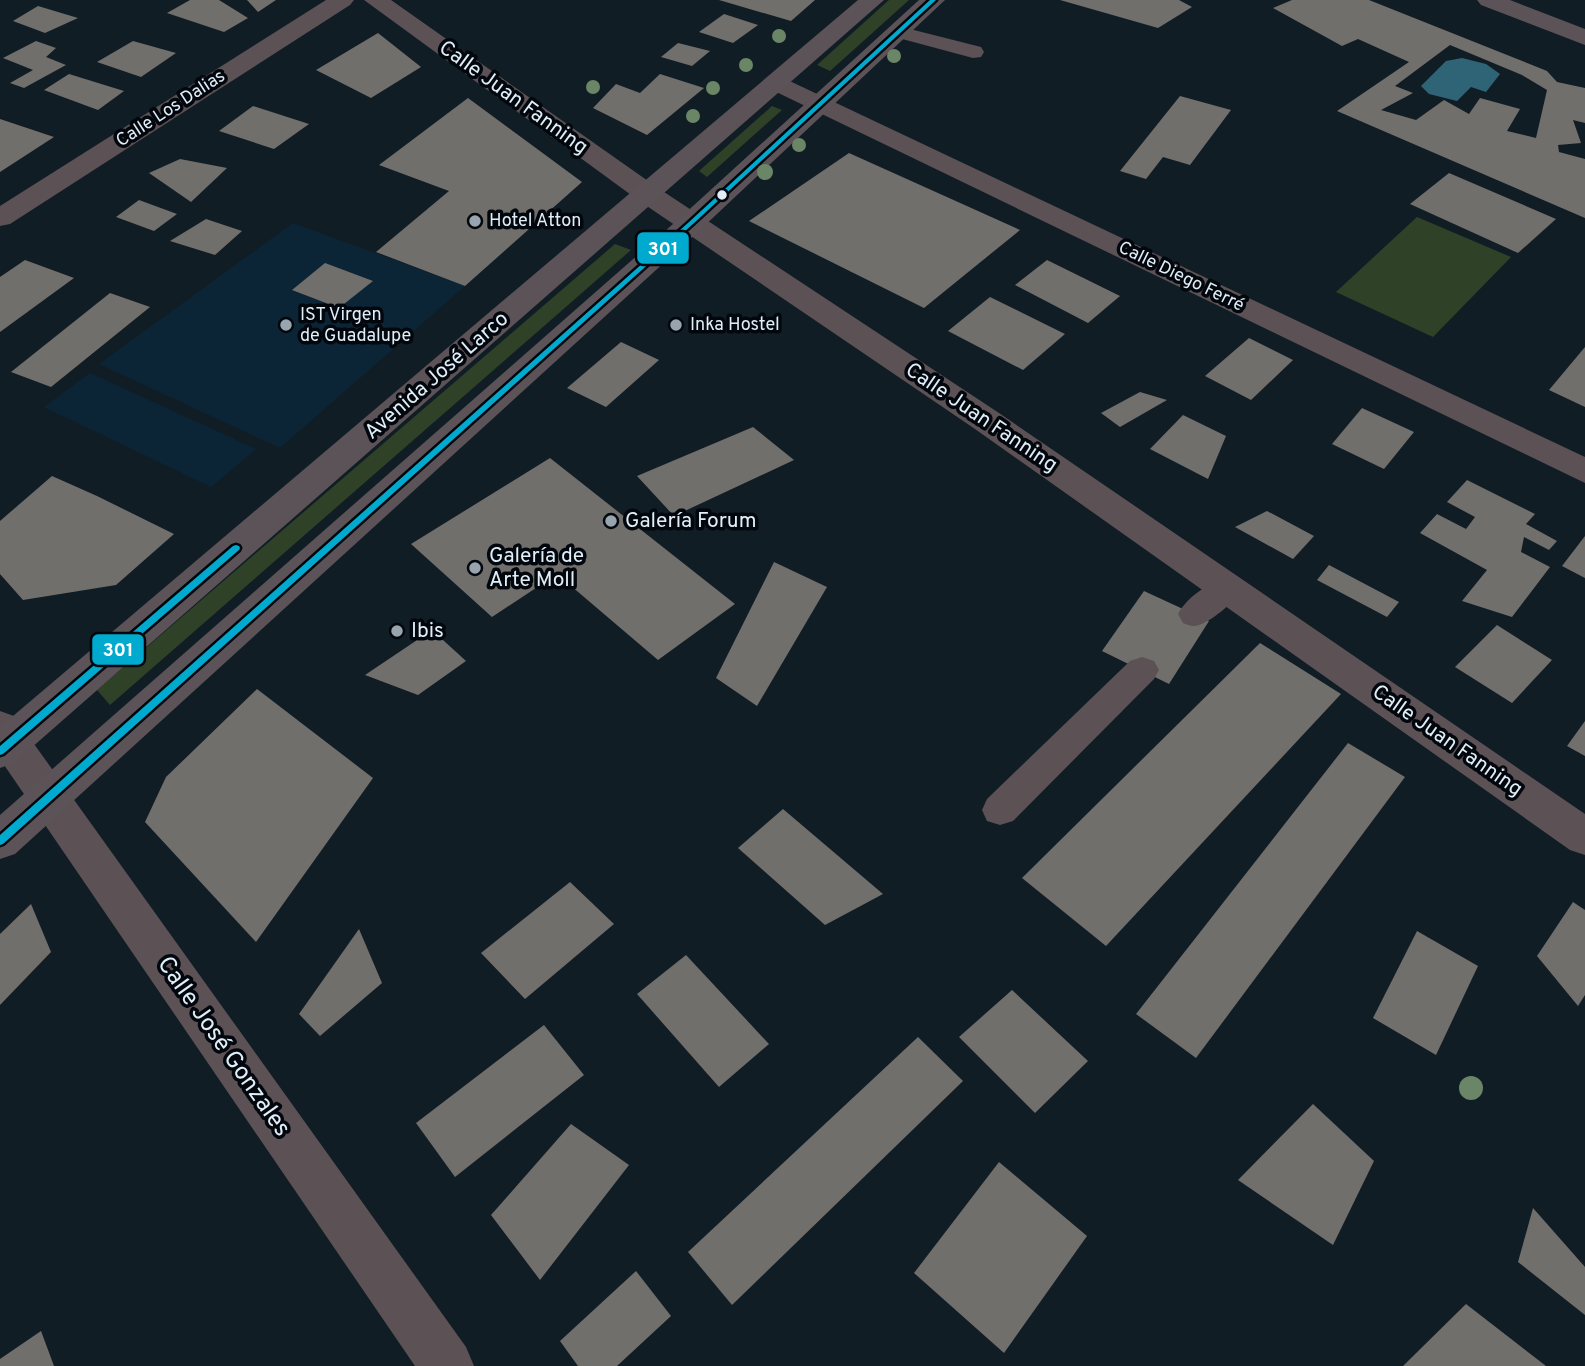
<svg xmlns="http://www.w3.org/2000/svg" width="1585" height="1366" viewBox="0 0 1585 1366" font-family="Overpass,sans-serif">
  <style>
    .built { fill: #0b2536 }
    .green { fill: #2f4228 }
    .water { fill: #2f6477 }
    .building { fill: #716f6b; fill-rule: evenodd }
    .lines { fill: none; stroke-linecap: round; stroke-linejoin: round }
    .lane { fill: #5c5155; fill-rule: evenodd }
    .street { fill: #5c5155; fill-rule: evenodd }
    .secondary { fill: #5c5358; fill-rule: evenodd }
    .bus-1-casing { stroke: #02070d; stroke-width: 5 }
    .bus-1 { fill: #00a9ce; fill-rule: evenodd }
    .tree { fill: #6a8666 }
    .bus-dot { fill: #e1eef8; stroke: #02070d; stroke-width: 2.5 }
    .poi-dot { fill: #98a5ae; stroke: #02070d; stroke-width: 2.5 }
    .labels { text-anchor: middle; dominant-baseline: central; stroke-width: 7; stroke-linejoin: round; paint-order: stroke }
    .far-street-label { font-size: 18px; fill: #e1eef8; stroke: #02070d }
    .far-poi-label { font-size: 18px; fill: #e1eef8; stroke: #02070d; text-anchor: start }
    .street-label { font-size: 21px; fill: #e1eef8; stroke: #02070d }
    .poi-label { font-size: 21px; fill: #e1eef8; stroke: #02070d; text-anchor: start }
    .near-street-label { font-size: 24px; fill: #e1eef8; stroke: #02070d }
    .line-badge { stroke: #02070d; stroke-width: 2.5 }
    .badge-label { font-size: 19px; text-anchor: middle; font-weight: bold; fill: #fff }
  </style>
  <rect width="100%" height="100%" fill="#111d25"/>
  <g class="built">
    <polygon points="293,223 465,286 280,448 99,364"/>
    <polygon points="90,373 256,449 211,487 44,407"/>
  </g>
  <g class="green">
    <polygon points="889,0 909,0 830,71 817,65"/>
    <polygon points="772,106 782,110 707,177 699,171"/>
    <polygon points="1417,217 1511,257 1433,337 1336,292"/>
    <polygon points="615,244 631,250 110,705 97,690"/>
  </g>
  <polygon class="water" points="1462,58 1486,64 1500,74 1486,92 1471,87 1457,101 1429,94 1421,86 1446,61"/>
  <g class="building">
    <polygon points="190,0 219,0 248,18 224,32 167,13"/>
    <polygon points="247,0 276,0 258,12"/>
    <polygon points="719,0 815,0 791,21"/>
    <polygon points="1060,0 1179,0 1192,7 1158,28"/>
    <path d="M1292 0H1369L1547 71 1557 82 1585 88V123L1573 120 1581 143 1558 145 1559 152 1585 159V218L1337 111 1409 62 1358 39 1342 46 1273 8ZM1450 45 1522 75 1547 90 1536 138 1507 131 1520 109 1480 98 1469 114 1444 100 1416 120 1381 110 1413 93 1395 86Z"/>
    <polygon points="38,6 78,18 45,33 13,21"/>
    <polygon points="724,14 758,25 733,43 699,32"/>
    <polygon points="378,33 421,67 371,98 316,70"/>
    <polygon points="36,41 56,48 46,57 66,65 24,88 10,83 33,70 3,58"/>
    <polygon points="133,41 176,53 141,77 97,62"/>
    <polygon points="678,43 710,51 692,66 661,57"/>
    <polygon points="69,74 124,91 98,110 44,90"/>
    <polygon points="660,74 704,88 647,135 593,108 616,84 640,93"/>
    <polygon points="1180,96 1231,110 1190,165 1163,157 1146,179 1120,171"/>
    <polygon points="468,98 582,182 465,286 376,252 449,191 379,165"/>
    <polygon points="253,106 309,124 274,149 219,131"/>
    <polygon points="0,119 54,137 0,172"/>
    <polygon points="849,153 1020,230 924,308 749,221"/>
    <polygon points="180,159 227,168 191,202 149,173"/>
    <polygon points="1449,173 1556,219 1518,253 1410,204"/>
    <polygon points="139,200 177,214 154,231 116,217"/>
    <polygon points="206,219 242,231 215,255 170,241"/>
    <polygon points="25,260 74,278 0,332 0,277"/>
    <polygon points="1047,260 1120,296 1088,323 1015,285"/>
    <polygon points="325,263 373,281 339,308 292,290"/>
    <polygon points="110,293 150,307 51,387 11,372"/>
    <polygon points="990,297 1065,334 1023,370 948,331"/>
    <polygon points="1249,338 1293,360 1251,400 1205,376"/>
    <polygon points="621,342 659,360 606,407 567,388"/>
    <polygon points="1585,347 1585,407 1549,390"/>
    <polygon points="1140,392 1167,400 1120,427 1101,413"/>
    <polygon points="1362,408 1414,432 1384,469 1332,444"/>
    <polygon points="1183,415 1226,436 1208,479 1150,449"/>
    <polygon points="753,427 794,460 674,516 637,476"/>
    <polygon points="550,458 735,604 658,660 557,574 492,617 411,544"/>
    <polygon points="52,476 97,496 174,534 116,585 23,600 0,574 0,521"/>
    <polygon points="1467,480 1535,514 1526,524 1557,541 1549,550 1524,537 1521,552 1550,567 1512,617 1462,601 1487,570 1420,533 1437,514 1466,529 1475,517 1447,502"/>
    <polygon points="1267,511 1314,536 1293,559 1235,527"/>
    <polygon points="1585,536 1585,578 1562,566"/>
    <polygon points="774,562 827,587 757,706 716,678"/>
    <polygon points="1329,565 1399,602 1387,617 1317,580"/>
    <polygon points="1144,591 1209,621 1169,684 1102,651"/>
    <polygon points="1497,625 1552,660 1512,703 1455,667"/>
    <polygon points="432,630 466,661 418,695 365,675"/>
    <polygon points="1260,643 1341,694 1106,946 1022,878"/>
    <polygon points="257,689 373,778 256,942 145,822 166,777"/>
    <polygon points="1585,721 1585,756 1567,746"/>
    <polygon points="1348,743 1405,777 1196,1058 1136,1014"/>
    <polygon points="783,809 883,894 825,925 738,848"/>
    <polygon points="570,882 614,924 525,999 481,953"/>
    <polygon points="1573,902 1585,910 1585,995 1578,1006 1537,956"/>
    <polygon points="31,904 51,952 0,1005 0,934"/>
    <polygon points="359,929 382,983 320,1036 299,1014"/>
    <polygon points="1417,931 1478,966 1436,1055 1373,1018"/>
    <polygon points="686,955 769,1044 719,1087 637,994"/>
    <polygon points="1012,990 1088,1061 1035,1113 959,1037"/>
    <polygon points="544,1025 584,1075 455,1177 416,1123"/>
    <polygon points="918,1037 963,1081 732,1305 688,1252"/>
    <polygon points="1313,1104 1374,1161 1333,1245 1238,1180"/>
    <polygon points="571,1124 629,1165 540,1280 491,1215"/>
    <polygon points="999,1162 1087,1236 1004,1353 914,1273"/>
    <polygon points="1533,1208 1585,1267 1585,1315 1518,1262"/>
    <polygon points="636,1271 671,1316 617,1366 578,1366 560,1341"/>
    <polygon points="1466,1304 1546,1366 1403,1366"/>
    <polygon points="41,1331 54,1366 0,1366 0,1359"/>
  </g>
  <g class="lines">
    <g class="lane">
      <polygon points="898,26 981,47 984,52 981,57 973,58 891,36 888,32 891,28"/>
      <path d="M1228 576 1239 580 1244 588C1238 599 1207 626 1194 626 1190 626 1186 624 1183 623L1178 614C1187 597 1210 582 1228 576Z"/>
      <polygon points="1142,657 1154,661 1159,670 1154,679 1013,821 1000,825 987,821 982,810 987,799 1130,661"/>
    </g>
    <g class="street">
      <polygon points="326,0 354,0 350,5 10,224 0,226 0,206"/>
      <polygon points="364,0 391,0 658,188 999,413 1585,814 1585,855 1570,850 975,429 638,200"/>
      <polygon points="777,75 1585,457 1585,483 768,88 764,83 768,78"/>
      <polygon points="0,711 14,716 466,1347 474,1366 415,1366 0,759"/>
    </g>
    <g class="secondary">
      <polygon points="858,0 884,0 14,763 0,768 0,727"/>
      <polygon points="919,0 945,0 701,229 15,854 0,859 0,815 681,217"/>
      <polygon points="1477,0 1510,0 1585,29 1585,45 1481,5"/>
    </g>
    <defs>
      <g id="bus-1">
        <polygon points="930,0 936,0 693,224 3,844 0,845 0,835 689,222"/>
        <polygon points="236,545 239,546 240,548 239,550 3,754 0,755 0,746 233,546"/>
      </g>
    </defs>
    <use href="#bus-1" class="bus-1-casing"/>
    <use href="#bus-1" class="bus-1"/>
  </g>
  <g class="tree">
    <circle cx="779" cy="36" r="7"/>
    <circle cx="894" cy="56" r="7"/>
    <circle cx="746" cy="65" r="7"/>
    <circle cx="593" cy="87" r="7"/>
    <circle cx="713" cy="88" r="7"/>
    <circle cx="693" cy="116" r="7"/>
    <circle cx="799" cy="145" r="7"/>
    <circle cx="765" cy="172" r="8"/>
    <circle cx="1471" cy="1088" r="12"/>
  </g>
  <circle class="bus-dot" cx="722" cy="195" r="6"/>
  <g class="poi-dot">
    <circle cx="475" cy="221" r="7"/>
    <circle cx="286" cy="325" r="7"/>
    <circle cx="676" cy="325" r="7"/>
    <circle cx="611" cy="521" r="7"/>
    <circle cx="475" cy="568" r="7"/>
    <circle cx="397" cy="631" r="7"/>
  </g>
  <g class="labels">
    <g class="far-street-label">
      <text transform="translate(171 109) rotate(-33)">Calle Los Dalias</text>
      <text transform="translate(1181 277) rotate(26)">Calle Diego Ferré</text>
    </g>
    <g class="far-poi-label">
      <text x="489" y="221">Hotel Atton</text>
      <text x="300" y="315">IST Virgen<tspan x="300" dy="21">de Guadalupe</tspan></text>
      <text x="690" y="325">Inka Hostel</text>
    </g>
    <g class="street-label">
      <text transform="translate(513 98) rotate(36)">Calle Juan Fanning</text>
      <text transform="translate(437 376) rotate(-41)">Avenida José Larco</text>
      <text transform="translate(981 418) rotate(34)">Calle Juan Fanning</text>
      <text transform="translate(1447 741) rotate(35)">Calle Juan Fanning</text>
    </g>
    <g class="poi-label">
      <text x="625" y="521">Galería Forum</text>
      <text x="489" y="556">Galería de<tspan x="489" dy="24">Arte Moll</tspan></text>
      <text x="411" y="631">Ibis</text>
    </g>
    <g class="near-street-label">
      <text transform="translate(223 1047) rotate(55)">Calle José Gonzales</text>
    </g>
  </g>
  <g class="line-badge">
    <rect x="636" y="231" width="54" height="34" rx="7" fill="#00a9ce"/>
    <rect x="91" y="633" width="54" height="33" rx="7" fill="#00a9ce"/>
  </g>
  <g class="badge-label">
    <text x="663" y="255">301</text>
    <text x="118" y="656">301</text>
  </g>
</svg>
